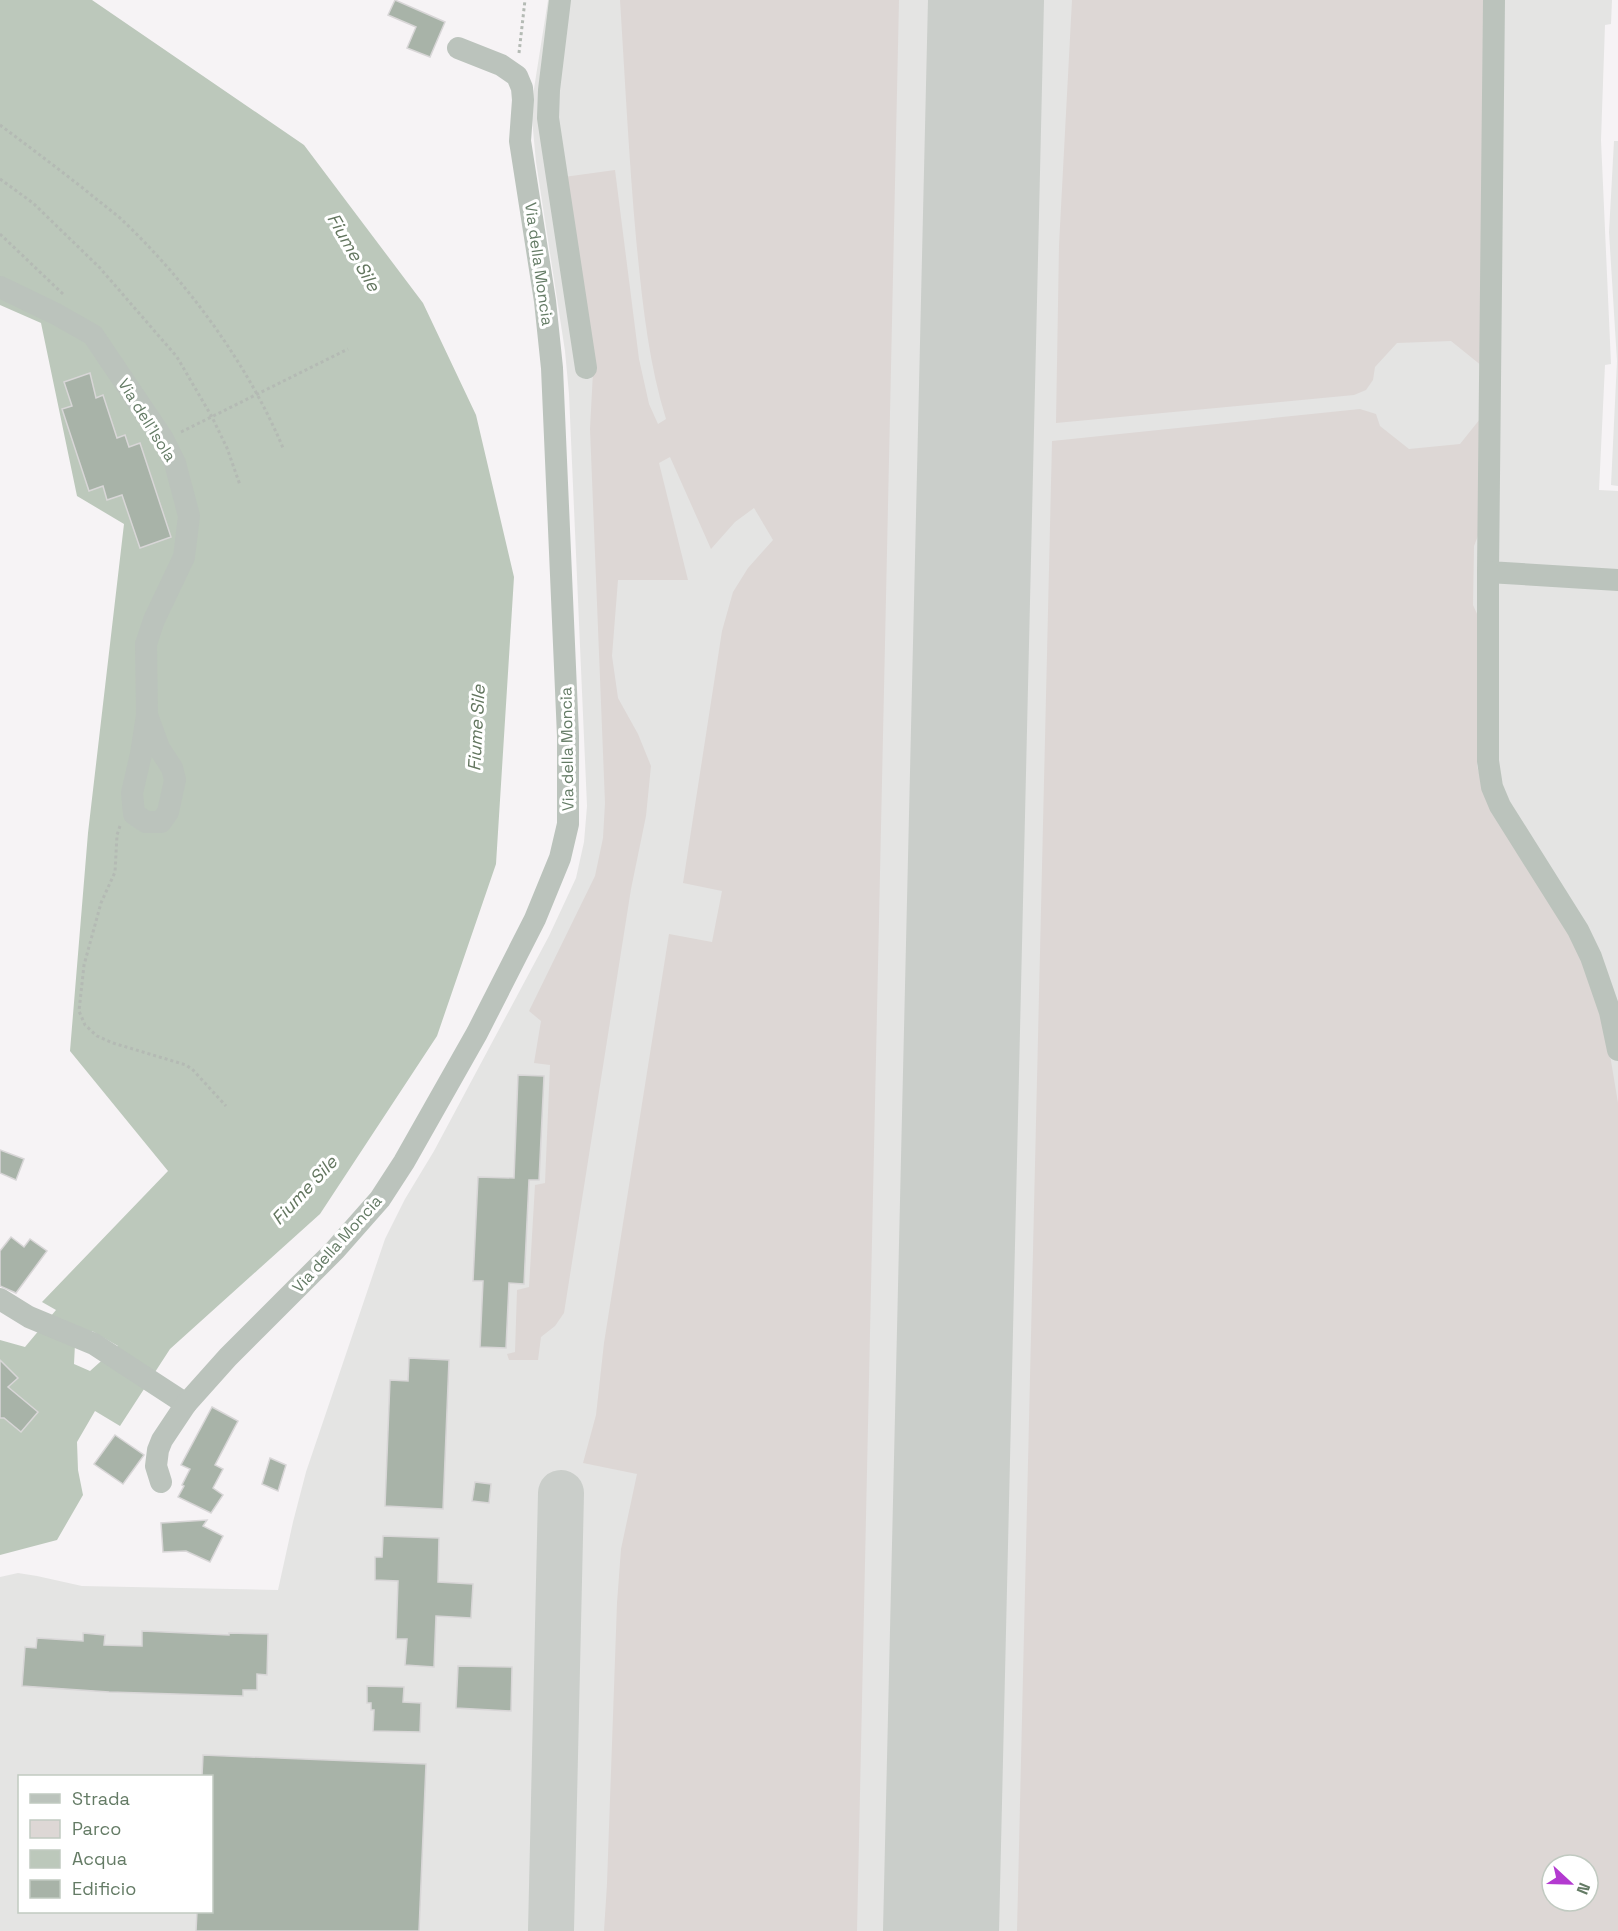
<svg xmlns="http://www.w3.org/2000/svg" width="1618" height="1931" viewBox="0 0 1618 1931" font-family="'Space Grotesk',sans-serif">
  <style>
    .built { fill: #e4e4e3; fill-rule: evenodd }
    .green { fill: #ddd7d5; fill-rule: evenodd }
    .water { fill: #bcc8bb; fill-rule: evenodd }
    .lines { fill: none; stroke-linecap: round; stroke-linejoin: round }
    .taxiway { stroke: #caceca; stroke-width: 46 }
    .runway { stroke: #caceca; stroke-width: 116 }
    .building { fill: #a8b3a8; stroke: #d8d6d7; stroke-width: 1.5 }
    .path { stroke: #b4bab4; stroke-width: 3; stroke-dasharray: 3 3; stroke-linecap: butt }
    .minor { stroke: #bbc3bc; stroke-width: 22 }
    .labels { text-anchor: middle; dominant-baseline: central; stroke-width: 6; stroke-linejoin: round; paint-order: stroke }
    .street-label { font-size: 16px; fill: #647b65; stroke: #fff }
    .water-label { font-size: 18px; font-style: italic; fill: #63765f; stroke: #fff }
  </style>
  <rect width="100%" height="100%" fill="#f6f3f5"/>
  <g class="built">
    <path d="M548 0H1612L1611 24 1605 25 1601 140 1611 364 1605 365 1599 490 1618 491V1931H0V1577L18 1573 37 1576 82 1586 278 1590 293 1522 306 1472 385 1239 405 1199 434 1151 549 936 576 878 584 842 587 806 569 394 565 351 536 162 532 119 533 95ZM20 1776H212V1912H20ZM1552 1865H1588V1901H1552Z"/>
    <polygon points="1614,141 1618,141 1618,486 1611,485 1617,361 1609,232"/>
  </g>
  <g class="green">
    <path d="M620 0H899L857 1931H604L607 1884 617 1603 621 1549 637 1474 583 1463 596 1415 604 1343 669 934 712 942 722 891 683 883 722 631 733 592 748 568 773 540 754 508 735 522 711 549 670 457 659 463 688 580H618L612 656 618 698 638 734 651 766 646 816 631 889 564 1313 555 1326 541 1337 538 1360H509L507 1354 515 1352 517 1290 529 1287 535 1185 545 1183 550 1065 534 1063 541 1021 529 1011 595 876 603 838 605 803 590 429 593 372 564 177 615 170 639 359 649 404 658 424 666 419C648 361 642 299 636 238 629 159 625 80 620 0Z"/>
    <polygon points="1072,0 1483,0 1482,366 1451,341 1397,343 1375,367 1373,380 1366,390 1354,395 1056,423 1059,245"/>
    <path d="M1360 409 1376 414 1380 426 1409 449 1460 444 1484 414 1483 523 1474 546 1473 605 1482 625 1477 766 1484 791 1567 922 1604 1019 1618 1103V1931H1017L1052 441ZM1552 1865H1588V1901H1552Z"/>
  </g>
  <path class="water" d="M0 0H92L304 145 423 303 476 415 514 577 496 864 437 1036 320 1214 170 1349 120 1426 95 1411 77 1442 78 1470 83 1495 57 1540 0 1555V1340L25 1347 56 1310 42 1302 168 1171 70 1051 88 833 124 524 77 496 41 323 0 305ZM92 1331 118 1346 90 1371 74 1364 75 1344Z"/>
  <g class="lines">
    <polyline class="taxiway" points="551,1931 561,1493"/>
    <polyline class="runway" points="941,1931 986,0"/>
  </g>
  <g class="building">
    <polygon points="395,0 445,22 430,57 407,48 416,27 388,15"/>
    <polygon points="90,373 96,398 103,395 117,438 125,435 129,447 140,443 171,537 140,548 122,495 107,500 103,486 89,491 62,409 72,406 64,382"/>
    <polygon points="518,1075 544,1076 539,1180 529,1180 524,1284 509,1283 506,1348 480,1347 483,1281 473,1281 478,1177 514,1178"/>
    <polygon points="0,1150 24,1159 16,1180 0,1173"/>
    <polygon points="11,1237 24,1247 30,1239 47,1251 16,1293 0,1286 0,1251"/>
    <polygon points="409,1358 449,1360 443,1509 385,1506 390,1380 408,1381"/>
    <polygon points="0,1360 18,1378 8,1387 38,1412 21,1432 4,1418 0,1418"/>
    <polygon points="212,1407 238,1421 215,1465 223,1469 213,1488 223,1495 211,1513 178,1497 184,1486 182,1485 190,1469 181,1465"/>
    <polygon points="115,1435 144,1455 123,1484 94,1464"/>
    <polygon points="270,1458 286,1465 278,1491 262,1484"/>
    <polygon points="475,1482 491,1484 489,1503 472,1501"/>
    <polygon points="207,1520 203,1526 223,1536 210,1562 186,1551 163,1552 161,1523"/>
    <polygon points="383,1536 439,1538 438,1582 473,1584 471,1618 436,1616 434,1667 405,1665 407,1639 396,1639 398,1581 375,1580 375,1557 382,1557"/>
    <polygon points="142,1631 229,1635 229,1633 268,1634 267,1675 257,1674 257,1690 243,1690 243,1696 109,1692 22,1686 25,1647 36,1648 37,1638 83,1641 83,1633 105,1635 104,1645 142,1646"/>
    <polygon points="458,1666 512,1667 511,1711 456,1708"/>
    <polygon points="367,1686 404,1687 403,1702 421,1703 420,1732 373,1731 374,1710 371,1710 371,1703 367,1703"/>
    <polygon points="203,1755 426,1764 419,1931 196,1931 197,1911 212,1911 212,1776 202,1776"/>
  </g>
  <g class="lines">
    <g class="path">
      <polyline points="519,53 525,0"/>
      <path d="M0 125C28 146 56 167 84 189 96 199 108 208 120 218 186 280 248 364 283 448"/>
      <polyline points="0,179 33,203 100,268 177,357 212,417 227,448 240,485"/>
      <polyline points="0,234 64,295"/>
      <polyline points="181,432 348,349"/>
      <polyline points="120,826 117,835 115,872 101,903 84,965 79,1011 85,1025 97,1036 113,1043 186,1065 193,1070 226,1106"/>
    </g>
    <g class="minor">
      <polyline points="560,0 549,90 548,118 586,368"/>
      <polyline points="1494,0 1488,572 1618,580"/>
      <polyline points="0,287 56,314 93,335 163,439 175,463 189,516 184,557 154,620 146,644 147,715 141,754 132,793 134,814 146,822 161,822 168,812 175,780 172,768 159,748 147,715"/>
      <polyline points="1488,572 1488,761 1492,787 1500,806 1578,930 1591,957 1610,1012 1618,1050"/>
      <polyline points="0,1299 29,1317 94,1344 186,1404"/>
      <polyline points="161,1482 156,1466 158,1450 162,1440 186,1404 228,1357 335,1250 380,1199 404,1162 477,1033 535,919 560,858 568,824 568,736 552,368 545,301 520,141 523,100 522,88 517,76 501,65 458,48"/>
    </g>
  </g>
  <g class="labels">
    <g class="street-label">
      <text transform="translate(539 264) rotate(82)">Via della Moncia</text>
      <text transform="translate(147 420) rotate(58)">Via dell'Isola</text>
      <text transform="translate(567 749) rotate(-91)">Via della Moncia</text>
      <text transform="translate(337 1244) rotate(-48)">Via della Moncia</text>
    </g>
    <g class="water-label">
      <text transform="translate(354 252) rotate(60)">Fiume Sile</text>
      <text transform="translate(476 728) rotate(-87)">Fiume Sile</text>
      <text transform="translate(304 1190) rotate(-47)">Fiume Sile</text>
    </g>
  </g>
  <rect x="18" y="1775" width="195" height="138" fill="#ffffff" stroke="#c1cac1" stroke-width="1.5"/>
  <rect x="30" y="1794" width="30" height="9" fill="#bbc3bc" stroke="#c1cac1" stroke-width="1.5"/>
  <text x="72" y="1805" font-size="18" fill="#647b65">Strada</text>
  <rect x="30" y="1820" width="30" height="18" fill="#ddd7d5" stroke="#c1cac1" stroke-width="1.5"/>
  <text x="72" y="1835" font-size="18" fill="#647b65">Parco</text>
  <rect x="30" y="1850" width="30" height="18" fill="#bcc8bb" stroke="#c1cac1" stroke-width="1.5"/>
  <text x="72" y="1865" font-size="18" fill="#647b65">Acqua</text>
  <rect x="30" y="1880" width="30" height="18" fill="#a8b3a8" stroke="#c1cac1" stroke-width="1.5"/>
  <text x="72" y="1895" font-size="18" fill="#647b65">Edificio</text>
  <g transform="translate(1570 1883) rotate(112)"><circle r="28" fill="#ffffff" stroke="#c1cac1" stroke-width="1.5"/>
  <path d="M0-4.5L10 22L0 15L-10 22Z" fill="#b33ad0"/>
  <text y="-9" font-size="16" font-weight="bold" text-anchor="middle" fill="#647b65">N</text>
  </g>
</svg>
